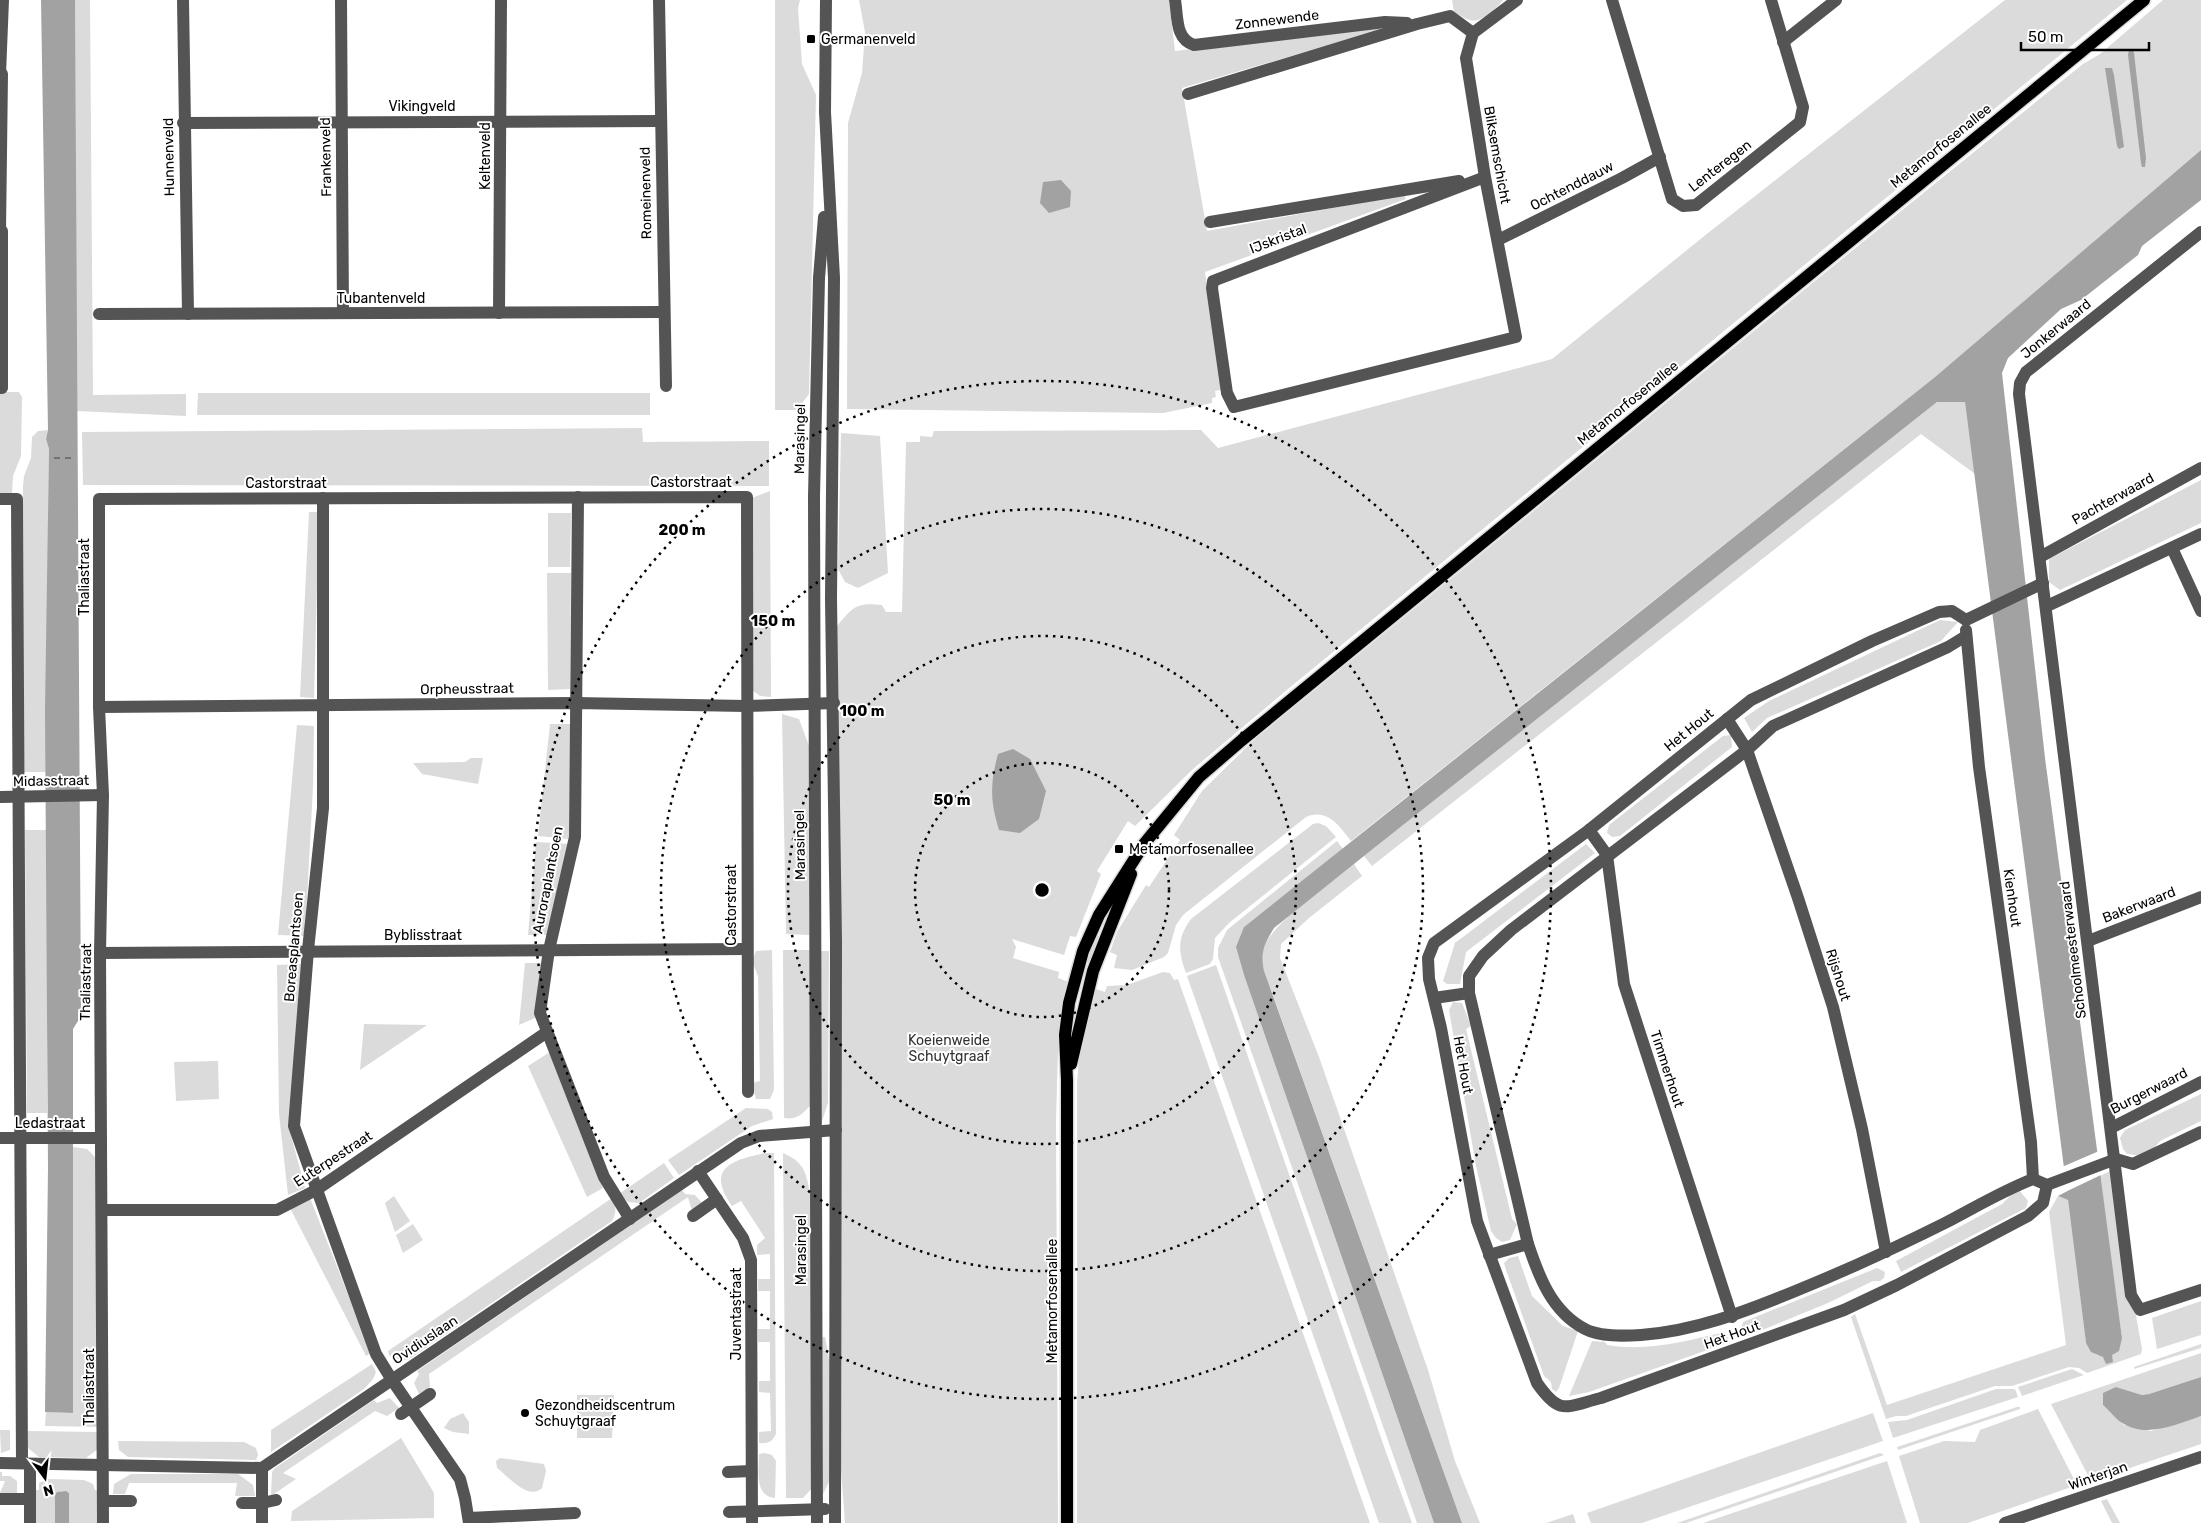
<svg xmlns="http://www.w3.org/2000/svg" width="2201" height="1523" viewBox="0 0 2201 1523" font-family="Rubik,sans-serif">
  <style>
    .green { fill: #dbdbdb }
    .water { fill: #a2a2a2 }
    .pier { fill: #fff }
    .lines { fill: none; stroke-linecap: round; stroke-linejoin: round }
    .ferry { stroke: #434343; stroke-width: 1; stroke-dasharray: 6 5; stroke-linecap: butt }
    .major-casing { stroke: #dbdbdb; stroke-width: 15 }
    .minor { stroke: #545454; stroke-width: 12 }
    .major { stroke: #000; stroke-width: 12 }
    .ring { fill: none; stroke: #000; stroke-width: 2.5; stroke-dasharray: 2.5 5 }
    .poi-dot { fill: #000; stroke: #fff; stroke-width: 2 }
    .labels { text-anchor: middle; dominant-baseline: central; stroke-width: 4; stroke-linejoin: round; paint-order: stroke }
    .street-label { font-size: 14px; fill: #000; stroke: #fff }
    .poi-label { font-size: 14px; fill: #000; stroke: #fff; text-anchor: start }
    .park-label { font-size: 14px; fill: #323232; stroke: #fff }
    .centre { fill: #000; stroke: #fff; stroke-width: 2.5 }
    .ring-label { font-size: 15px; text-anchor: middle; font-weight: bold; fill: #000; stroke: #fff; stroke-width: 4; stroke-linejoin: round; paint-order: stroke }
  </style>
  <rect width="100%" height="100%" fill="#fff"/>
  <g class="green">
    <polygon points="75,0 90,0 93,395 186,394 186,416 76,411"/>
    <polygon points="775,0 800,0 798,8 802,64 816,95 809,394 797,410 775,410"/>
    <polygon points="859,0 1169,0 1175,51 1375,27 1383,29 1182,88 1207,231 1404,195 1406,199 1205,272 1221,390 1215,391 1216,397 1212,398 1212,403 1163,413 847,409 848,123 862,73 865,32"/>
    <path d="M1452 0H1503C1500 5 1495 8 1491 12 1474 25 1471 22 1454 12Z"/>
    <path d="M2005 0H2127L1288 689 1193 769 1135 826 1128 821 1097 871 1101 874 1076 937 1070 936 1064 955 1012 939 1016 947 1013 958 1059 972 1058 978 1069 982 1058 1051 1056 1120 1058 1523H845L841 1469 837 626C853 607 856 602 882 605L886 612H902L906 442H920V436L932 437 934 431 1201 430 1218 448 1552 359 1708 233Z"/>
    <path d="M2163 0H2201V150L1935 377 1351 841C1339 826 1328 808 1306 817L1183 915 1176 925 1168 953 1164 957 1132 970 1114 968 1117 955 1110 952 1117 932 1146 885 1149 887 1180 840 1174 835 1202 791 1255 739C1531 514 1805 287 2083 64L2100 54Z"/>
    <polygon points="0,392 19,392 22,397 21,456 13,476 12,493 0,493"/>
    <polygon points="198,393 650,393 650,415 197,415"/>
    <polygon points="1937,402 1965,402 1975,474 1921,434 1372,866 1364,856"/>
    <polygon points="642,428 643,442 769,441 769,486 83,485 82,432"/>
    <polygon points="48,430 46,439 49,449 46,772 24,772 23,486 24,476 31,458 32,437 38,431"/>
    <polygon points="841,433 880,436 888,573 858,588 845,582 838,569"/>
    <polygon points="2201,480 2201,523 2060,590 2049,582 2049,559"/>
    <polygon points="770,491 771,697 760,696 752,690 752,498"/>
    <polygon points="309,512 319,512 314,698 300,697"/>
    <polygon points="548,513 571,513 570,567 548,567"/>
    <polygon points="547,573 571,573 570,689 548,690"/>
    <polygon points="1940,620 1958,622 1941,641 1767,718 1752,732 1744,718 1769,701"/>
    <polygon points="782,714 799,719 809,746 809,935 786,934"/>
    <polygon points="550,724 571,724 569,839 538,836"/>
    <polygon points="297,725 314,726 313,787 305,936 278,935"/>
    <polygon points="1731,735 1732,747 1620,836 1612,837 1607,833 1609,825 1723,736"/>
    <polygon points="471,758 483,758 478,784 422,774 413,763 465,762"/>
    <path d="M1318 823 1326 826 1336 837 1229 923 1215 938 1213 959 1210 964 1186 973C1178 951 1177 938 1191 919L1313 824Z"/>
    <polygon points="25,830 47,830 47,1113 27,1113"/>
    <polygon points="1337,841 1343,849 1244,927 1245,978 1434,1523 1417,1523 1218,957 1218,948 1227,930"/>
    <polygon points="536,842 569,844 550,935 528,935"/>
    <polygon points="1586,844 1595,853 1466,952 1460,984 1447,984 1443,981 1455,943"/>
    <path d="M1354 864 1362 876 1309 918 1281 944 1280 958 1319 1057 1428 1370 1455 1461 1480 1523H1462L1274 998C1269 985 1262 971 1261 958 1259 930 1333 882 1354 864Z"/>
    <polygon points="1096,934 1100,937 1091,964 1084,962"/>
    <polygon points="772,950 774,1090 770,1099 756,1099 752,1083 760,1081 758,976 752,961 756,951"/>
    <path d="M783 950H811V1105C802 1114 797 1120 784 1118Z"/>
    <polygon points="821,951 829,951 828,1103 822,1121"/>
    <polygon points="525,963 543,963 535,1018 519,1025"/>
    <polygon points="301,964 289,1128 305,1188 288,1195 279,1114 277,965"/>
    <polygon points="1216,965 1387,1455 1412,1523 1379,1523 1187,976"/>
    <polygon points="1163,972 1170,973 1174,980 1178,979 1370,1523 1077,1523 1077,1083 1080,1047 1093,988 1105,992 1107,986 1127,985"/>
    <polygon points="1453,1002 1462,1003 1471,1026 1466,1029 1512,1219 1517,1224 1510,1240 1502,1242 1496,1238 1491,1231 1476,1166 1449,1010"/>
    <polygon points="364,1024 427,1025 360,1070"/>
    <polygon points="550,1052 603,1188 587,1197 528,1066"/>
    <polygon points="218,1061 219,1099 176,1101 174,1062"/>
    <polygon points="2201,1094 2201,1121 2160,1141 2151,1152 2142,1156 2127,1154 2123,1149 2120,1138 2125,1130"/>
    <polygon points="746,1108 768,1109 772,1112 773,1119 752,1126 679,1175 668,1160"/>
    <polygon points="73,1147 87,1149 96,1158 98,1427 45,1426 46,1412 73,1413"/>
    <path d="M765 1153H774L776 1434C772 1442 768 1444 759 1443V1432L771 1431 770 1393 759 1392V1381H770V1342H758V1329H770V1291H758V1279H770V1254L757 1255V1245L765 1238 741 1201 732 1206C705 1168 732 1160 765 1153Z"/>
    <path d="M783 1153C807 1163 807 1177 811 1200L812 1488 803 1498H786Z"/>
    <polygon points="664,1163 674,1178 639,1203 628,1202 619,1194"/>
    <polygon points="2110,1171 2142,1349 2141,1354 2087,1373 2079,1368 2069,1367 2012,1386 1995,1386 1906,1416 1896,1416 1886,1419 1851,1317 1855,1314 1887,1405 2066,1345 2049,1212 2058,1196 2068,1200 2086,1343 2097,1355 2112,1355 2122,1338 2100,1176"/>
    <polygon points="682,1190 685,1194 695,1195 702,1203 692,1211 688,1197 429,1374 430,1387 419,1394 414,1383 419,1374 417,1371"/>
    <polygon points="2020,1191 2028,1201 2026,1208 1901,1272 1896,1261 2002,1204 2014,1192"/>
    <polygon points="394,1196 410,1221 395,1232 385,1203"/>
    <polygon points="310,1198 371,1353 366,1356 290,1208"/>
    <path d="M612 1198C616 1207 617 1212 612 1221L408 1360H395L389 1355 388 1351Z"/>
    <polygon points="413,1224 423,1240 403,1253 396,1235"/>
    <polygon points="1518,1256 1532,1296 1563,1326 1578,1331 1559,1388 1556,1392 1552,1389 1551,1382 1544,1376 1506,1270 1504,1263 1509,1258"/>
    <polygon points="1877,1268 1885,1272 1884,1278 1880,1281 1873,1281 1828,1303 1745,1337 1741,1329 1743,1322"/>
    <polygon points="2201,1301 2201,1335 2157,1349 2152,1318"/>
    <path d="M1725 1332 1730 1342 1589 1392 1569 1396 1592 1341 1605 1342 1607 1345C1648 1352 1685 1341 1725 1332Z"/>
    <polygon points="822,1337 825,1337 830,1364 831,1478 823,1494"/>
    <polygon points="2201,1344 2201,1348 2134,1369 2134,1367"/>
    <polygon points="2201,1353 2201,1377 2149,1394 2142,1395 2116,1387 2103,1405 2124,1425 2151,1431 2201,1416 2201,1444 2091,1481 2051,1404"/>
    <polygon points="372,1364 376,1372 373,1379 364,1389 271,1452 271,1430"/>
    <polygon points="2072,1369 2084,1375 2022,1396 2018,1387"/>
    <polygon points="1996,1389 2015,1389 2018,1397 1893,1438 1888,1422 1907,1420"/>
    <polygon points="577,1395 614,1395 612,1438 577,1438"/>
    <polygon points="390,1398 399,1408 387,1416 375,1411 283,1473 296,1479 271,1496 272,1472 275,1468 374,1400 377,1403"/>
    <polygon points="2017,1407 2020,1407 2020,1409 1898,1450 1897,1447"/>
    <polygon points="2038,1409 2077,1485 1968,1523 1920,1523 1899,1456 1944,1441 1975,1442 1980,1430"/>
    <polygon points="463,1413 469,1422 469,1434 453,1432 444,1428 450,1419"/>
    <polygon points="1873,1413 1883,1441 1642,1523 1591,1523 1587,1513"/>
    <polygon points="0,1430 10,1430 10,1450 1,1453"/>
    <polygon points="28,1431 98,1432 98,1449 86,1458 39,1457 28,1448"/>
    <polygon points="401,1438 434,1493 434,1518 291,1521 292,1511"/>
    <polygon points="118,1441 244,1442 256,1448 258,1455 256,1460 128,1457 119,1450"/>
    <path d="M765 1453 772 1455 776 1461 775 1498C754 1496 759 1470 759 1454Z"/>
    <polygon points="1880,1453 1884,1455 1686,1523 1677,1523"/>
    <path d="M500 1458 544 1464 546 1471 542 1488C528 1501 509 1477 497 1468L496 1461Z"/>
    <polygon points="1887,1461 1907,1523 1703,1523"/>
    <polygon points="0,1472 2,1472 2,1476 10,1476 17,1481 17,1493 0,1493 5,1481 0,1481"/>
    <polygon points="131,1474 238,1474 253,1485 255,1496 235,1496 237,1483 129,1483 125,1494 113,1494 114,1484"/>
    <polygon points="48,1479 84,1480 93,1484 95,1490 99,1491 99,1523 69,1523 69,1493 66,1491 57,1492 55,1494 55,1523 35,1523 35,1490 39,1490 39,1483"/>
    <polygon points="2107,1499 2120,1523 2112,1523 2101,1501"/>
    <polygon points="1573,1514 1576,1523 1546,1523"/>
  </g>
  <g class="water">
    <polygon points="41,0 75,0 81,1016 73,1029 73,1413 45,1412 48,1168 45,711 49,449 46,439 48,430"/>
    <polygon points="2129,50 2133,50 2134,53 2146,158 2145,167 2142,167 2141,163 2128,55"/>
    <polygon points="2105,68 2112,68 2114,75 2124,147 2119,149 2117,146"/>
    <path d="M2201 150V200L2142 246 2138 255 2081 300 2061 309 2008 358 2002 373 2045 758 2122 1338 2119 1351 2112 1355 2113 1362 2106 1364 2103 1357 2091 1352 2086 1343 2068 1200 2058 1196 2067 1191 1965 402H1937L1364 856 1274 928C1264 944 1260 953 1264 971L1462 1523H1434L1245 978 1236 947 1244 927 1935 377Z"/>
    <polygon points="1061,180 1071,191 1070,207 1049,213 1040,203 1043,182"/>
    <path d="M1013 749 1030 759 1046 791 1039 819 1020 833 999 830C990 801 990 783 998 754Z"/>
    <path d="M2201 1377V1416C2178 1424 2147 1438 2124 1424 2116 1420 2110 1411 2103 1405V1393L2116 1387 2142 1395 2149 1394Z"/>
    <polygon points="66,1491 69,1493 69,1523 55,1523 55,1494 57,1492"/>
  </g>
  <polygon class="pier" points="2099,1151 2103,1174 2059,1195 2058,1193 2064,1190 2062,1167"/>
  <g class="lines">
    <polyline class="ferry" points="54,458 75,458"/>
    <defs>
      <g id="major">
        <polyline points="1071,1064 1093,971 1131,874"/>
        <polyline points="1067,1523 1067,1080 1065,1035 1069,1003 1083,951 1099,915 1144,844 1199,777 1242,740 2144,0"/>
      </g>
    </defs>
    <use href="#major" class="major-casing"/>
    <g class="minor">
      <polyline points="183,0 188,314"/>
      <polyline points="341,0 343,313"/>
      <polyline points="659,0 666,386"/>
      <polyline points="826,0 825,112 834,278 831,599 836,941 835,1523"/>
      <path d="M1175 0C1178 17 1175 39 1194 45L1385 22 1407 23"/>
      <polyline points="1612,0 1672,199 1683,206 1696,205 1800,122 1803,107 1771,0"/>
      <polyline points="1783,42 1836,0"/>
      <polyline points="0,74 3,0"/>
      <polyline points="1188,94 1417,24 1450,16 1473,33"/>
      <polyline points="183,123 660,121"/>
      <polyline points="1485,177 1213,281 1212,288 1227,393 1234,407 1516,337 1485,177 1466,58 1473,33 1517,0"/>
      <polyline points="1210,222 1459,181"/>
      <polyline points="0,231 2,74"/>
      <polyline points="2201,232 2026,372 2020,383 2019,394 2131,1295 2140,1310 2201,1290"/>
      <polyline points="1498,240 1622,178 1660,157"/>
      <polyline points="499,313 501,0"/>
      <polyline points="99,314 663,312"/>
      <polyline points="0,388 2,388 2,231"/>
      <polyline points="578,497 575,837 549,950 540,1013 604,1177 630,1219"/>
      <polyline points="323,498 323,808 308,950 294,1126 376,1354 392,1380 460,1479 465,1498 469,1523"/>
      <polyline points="0,499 17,499 22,1463"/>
      <polyline points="2172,548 2201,611"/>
      <polyline points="2040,557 2201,468"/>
      <polyline points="2047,606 2201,534"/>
      <path d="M1966 620 1952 611 1939 612 1872 641 1751 700 1589 830 1434 943 1428 958 1429 979 1441 1028 1477 1221 1537 1383C1560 1416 1565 1407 1601 1398L1844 1310 1897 1285 2028 1216 2043 1203 2047 1185"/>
      <polyline points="1966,620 2043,583"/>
      <polyline points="1966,630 1979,767 2031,1142 2033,1179"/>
      <path d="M1966 636 1948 647 1773 726 1747 750 1511 930 1483 956 1469 976V993L1528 1244C1539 1277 1552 1312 1585 1329 1600 1337 1624 1336 1641 1335 1695 1331 1744 1312 1793 1292 1845 1271 1895 1248 1945 1223 1974 1208 2002 1191 2033 1179L2047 1185 2116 1159"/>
      <polyline points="99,707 575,703 746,706 834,703"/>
      <polyline points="1727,719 1747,750 1798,898 1833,1007 1862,1129 1886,1252"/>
      <polyline points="0,797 103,795"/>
      <polyline points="1589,830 1607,855 1624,984 1732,1317"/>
      <polyline points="2088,941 2201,897"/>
      <polyline points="100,953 746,949"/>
      <polyline points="1434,998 1469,993"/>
      <polyline points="2111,1128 2201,1082"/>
      <polyline points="0,1138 101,1138"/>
      <polyline points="2116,1159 2133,1164 2201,1132"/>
      <polyline points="698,1171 743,1238 751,1260 752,1523"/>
      <polyline points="103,1210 277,1210 316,1190 547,1032"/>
      <polyline points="693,1216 717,1199"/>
      <polyline points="1489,1255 1528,1244"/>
      <polyline points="401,1414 430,1394"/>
      <polyline points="0,1463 262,1468 741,1143 759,1136 836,1130"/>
      <polyline points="728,1472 751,1471"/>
      <polyline points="0,1499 30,1499"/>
      <polyline points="103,1501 131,1501"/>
      <polyline points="242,1503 262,1503 276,1500"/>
      <polyline points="729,1512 825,1509"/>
      <polyline points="469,1518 575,1513"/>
      <polyline points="30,1523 30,1464"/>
      <polyline points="103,1523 100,953 103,795 99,707 99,499 747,497 748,1092"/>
      <polyline points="262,1523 262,1468"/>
      <polyline points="817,1523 814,496 819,278 824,217"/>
      <polyline points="2005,1523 2201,1457"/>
    </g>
    <use href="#major" class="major"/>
  </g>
  <g class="ring">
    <circle cx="1042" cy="890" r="127"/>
    <circle cx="1042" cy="890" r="254"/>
    <circle cx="1042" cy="890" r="381"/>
    <circle cx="1042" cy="890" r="509"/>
  </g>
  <g class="poi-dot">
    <rect x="806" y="34" width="10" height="10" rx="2.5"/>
    <rect x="1114" y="844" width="10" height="10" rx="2.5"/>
    <circle cx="525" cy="1413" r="5"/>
  </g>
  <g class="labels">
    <g class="street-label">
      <text transform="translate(1277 20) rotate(-7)">Zonnewende</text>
      <text x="422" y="106">Vikingveld</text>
      <text transform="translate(1941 146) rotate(-39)">Metamorfosenallee</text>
      <text transform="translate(1497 155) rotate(80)">Bliksemschicht</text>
      <text transform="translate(485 156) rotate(-90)">Keltenveld</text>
      <text transform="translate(169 157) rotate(-91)">Hunnenveld</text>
      <text transform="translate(326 157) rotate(-91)">Frankenveld</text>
      <text transform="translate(1720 166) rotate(-38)">Lenteregen</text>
      <text transform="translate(1572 186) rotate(-27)">Ochtenddauw</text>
      <text transform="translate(646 193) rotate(-91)">Romeinenveld</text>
      <text transform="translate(1278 239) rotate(-21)">IJskristal</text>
      <text x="381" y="298">Tubantenveld</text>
      <text transform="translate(2056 329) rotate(-39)">Jonkerwaard</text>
      <text transform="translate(1628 403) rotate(-39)">Metamorfosenallee</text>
      <text transform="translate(800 439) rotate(-89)">Marasingel</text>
      <text x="691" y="482">Castorstraat</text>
      <text x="286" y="483">Castorstraat</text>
      <text transform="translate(2113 499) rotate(-29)">Pachterwaard</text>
      <text transform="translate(84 577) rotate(-90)">Thaliastraat</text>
      <text transform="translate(467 689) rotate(-1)">Orpheusstraat</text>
      <text transform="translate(1689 730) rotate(-39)">Het Hout</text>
      <text transform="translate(51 781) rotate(-1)">Midasstraat</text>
      <text transform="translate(800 845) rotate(-91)">Marasingel</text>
      <text transform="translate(548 880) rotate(-79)">Auroraplantsoen</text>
      <text transform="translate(2012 898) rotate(82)">Kienhout</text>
      <text transform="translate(731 905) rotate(-90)">Castorstraat</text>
      <text transform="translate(2139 905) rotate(-21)">Bakerwaard</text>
      <text x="423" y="935">Byblisstraat</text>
      <text transform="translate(294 947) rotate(-85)">Boreasplantsoen</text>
      <text transform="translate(2073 950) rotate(-97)">Schoolmeesterwaard</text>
      <text transform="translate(1838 975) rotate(73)">Rijshout</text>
      <text transform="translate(86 982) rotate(-89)">Thaliastraat</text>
      <text transform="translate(1463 1065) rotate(80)">Het Hout</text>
      <text transform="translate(1667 1069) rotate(72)">Timmerhout</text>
      <text transform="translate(2149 1091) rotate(-27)">Burgerwaard</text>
      <text x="50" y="1123">Ledastraat</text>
      <text transform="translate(333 1159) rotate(-33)">Euterpestraat</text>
      <text transform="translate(801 1250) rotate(-90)">Marasingel</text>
      <text transform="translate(1052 1301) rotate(-90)">Metamorfosenallee</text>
      <text transform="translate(736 1314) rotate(-90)">Juventastraat</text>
      <text transform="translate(1732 1335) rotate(-20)">Het Hout</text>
      <text transform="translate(425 1340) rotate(-34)">Ovidiuslaan</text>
      <text transform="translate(89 1387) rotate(-90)">Thaliastraat</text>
      <text transform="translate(2098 1476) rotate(-19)">Winterjan</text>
    </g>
    <g class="poi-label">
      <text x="821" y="39">Germanenveld</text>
      <text x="1129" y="849">Metamorfosenallee</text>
      <text x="535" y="1405">Gezondheidscentrum<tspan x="535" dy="16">Schuytgraaf</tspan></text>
    </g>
    <g class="park-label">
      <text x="949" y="1040">Koeienweide<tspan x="949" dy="16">Schuytgraaf</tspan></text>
    </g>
  </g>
  <circle cx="1042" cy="890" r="8" class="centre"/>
  <g class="ring-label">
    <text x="682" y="535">200 m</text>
    <text x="773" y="626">150 m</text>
    <text x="862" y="716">100 m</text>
    <text x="952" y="805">50 m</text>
  </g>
  <g transform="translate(45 1478) rotate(165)" stroke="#ffffff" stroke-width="4" paint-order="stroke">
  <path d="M0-4L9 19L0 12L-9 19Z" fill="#000000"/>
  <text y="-8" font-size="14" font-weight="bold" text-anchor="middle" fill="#000000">N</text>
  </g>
  <path d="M2021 42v8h128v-8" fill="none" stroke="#000000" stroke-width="2.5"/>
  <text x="2028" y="42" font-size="15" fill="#000000" stroke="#ffffff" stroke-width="4" paint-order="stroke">50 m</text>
</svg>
